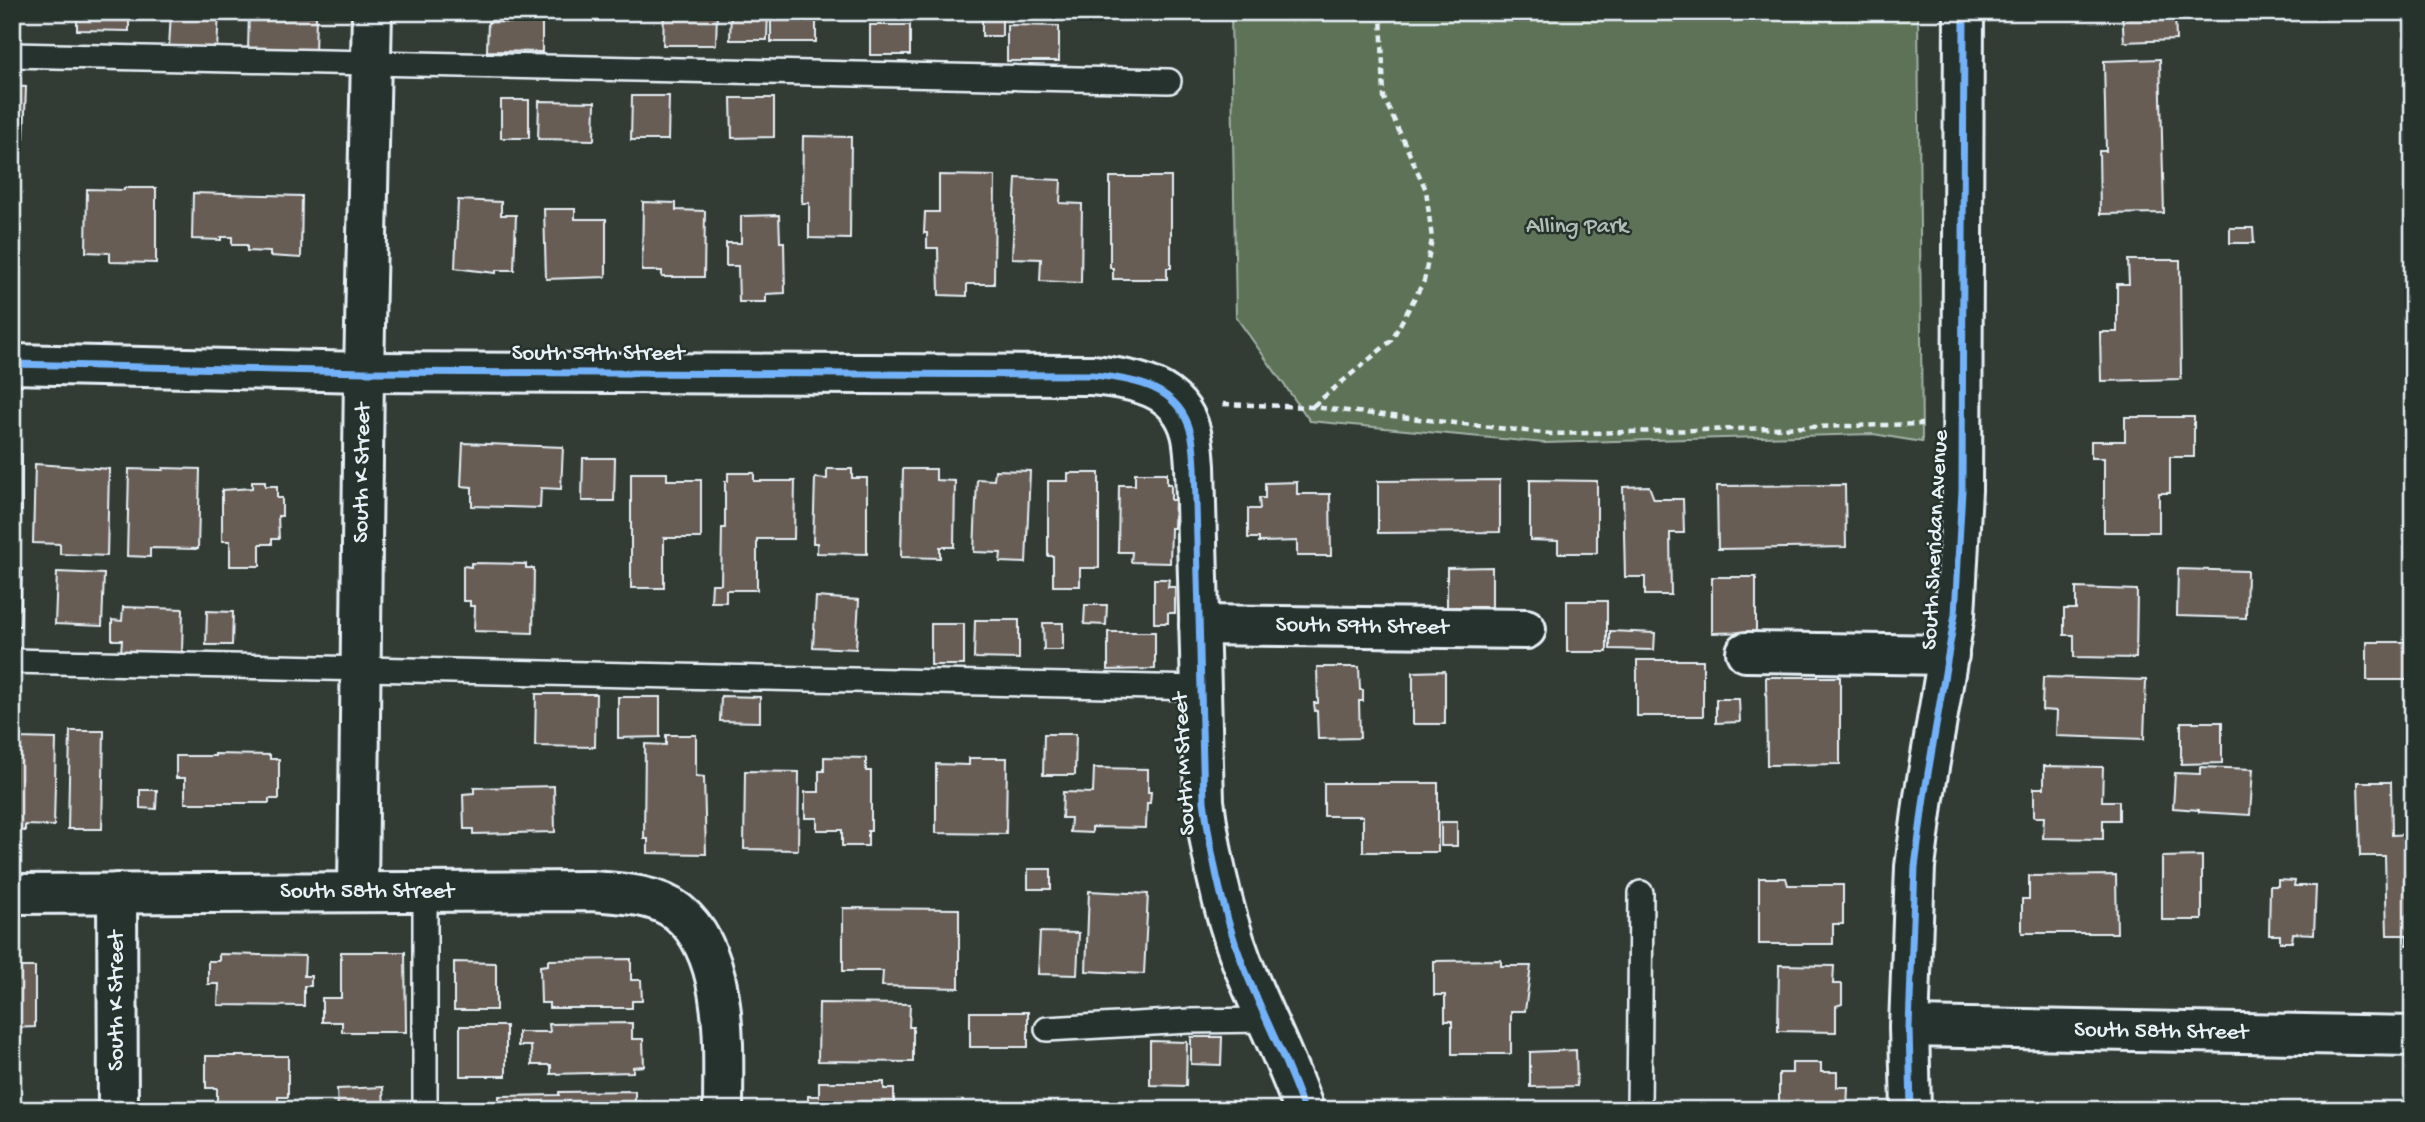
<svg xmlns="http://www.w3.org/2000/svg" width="2425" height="1122" viewBox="0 0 2425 1122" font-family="'Gochi Hand',sans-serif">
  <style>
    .green { fill: #5d7256; stroke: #a2b2a7; stroke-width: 2 }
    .building { fill: #685d54; stroke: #e8f1f8; stroke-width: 2 }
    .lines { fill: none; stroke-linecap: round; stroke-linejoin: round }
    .service-casing { stroke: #e8f1f8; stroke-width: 28 }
    .minor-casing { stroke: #e8f1f8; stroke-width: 44 }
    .tertiary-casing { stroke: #e8f1f8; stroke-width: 44 }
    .path { stroke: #e8f1f8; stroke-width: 4.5; stroke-dasharray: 7 5; stroke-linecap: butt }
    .service { stroke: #26332d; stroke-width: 23 }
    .minor { stroke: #26332d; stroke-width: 38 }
    .tertiary { stroke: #26332d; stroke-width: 38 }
    .cycleway-casing { stroke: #26332d; stroke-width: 11 }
    .cycleway { stroke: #73b2f8; stroke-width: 7 }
    .labels { text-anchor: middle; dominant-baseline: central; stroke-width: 5; stroke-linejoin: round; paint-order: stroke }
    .park-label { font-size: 23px; fill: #b0beb7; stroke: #26332d }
    .street-label { font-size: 23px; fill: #e8f1f8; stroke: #26332d }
  </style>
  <rect width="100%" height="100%" fill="#333b35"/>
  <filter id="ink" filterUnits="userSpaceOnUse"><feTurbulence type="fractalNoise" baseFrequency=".0143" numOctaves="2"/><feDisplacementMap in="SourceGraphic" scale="14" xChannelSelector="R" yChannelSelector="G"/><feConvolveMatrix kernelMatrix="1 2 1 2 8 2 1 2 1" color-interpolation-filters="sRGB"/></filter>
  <g filter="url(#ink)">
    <polygon class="green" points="1231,12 1918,12 1922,442 1873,434 1544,443 1310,421 1236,317"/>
    <g class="building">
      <polygon points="77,12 129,12 129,31 77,30"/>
      <polygon points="171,12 219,12 217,49 169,47"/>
      <polygon points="249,12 316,16 315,53 248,51"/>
      <polygon points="664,12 717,12 716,45 663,45"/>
      <polygon points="731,12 768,12 767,40 730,40"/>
      <rect x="771" y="12" width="45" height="30"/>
      <rect x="982" y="12" width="20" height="24"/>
      <polygon points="2122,12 2175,12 2176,40 2124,42"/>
      <polygon points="488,22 542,23 542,52 487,51"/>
      <rect x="870" y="25" width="40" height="30"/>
      <polygon points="1007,25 1059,26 1059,61 1007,61"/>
      <polygon points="2160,59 2164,213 2100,214 2099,151 2106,151 2104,61"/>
      <polygon points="12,86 26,87 24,139 12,139"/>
      <polygon points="632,96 669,96 668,140 631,140"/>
      <polygon points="731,98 774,98 774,137 732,138"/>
      <rect x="501" y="100" width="28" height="38"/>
      <polygon points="539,101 595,102 594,140 538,139"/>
      <polygon points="803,136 851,137 850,239 809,238 809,203 802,203"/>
      <polygon points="939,175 995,176 994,284 967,284 967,296 939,295 938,248 927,248 927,233 924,233 925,212 939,212"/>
      <polygon points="1110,177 1171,177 1171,268 1167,268 1167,279 1113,279 1113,268 1110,268"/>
      <polygon points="1016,178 1061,180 1060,203 1082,204 1081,283 1040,281 1041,259 1012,258"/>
      <polygon points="124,188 156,188 156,263 110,262 110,253 86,252 87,189 124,190"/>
      <polygon points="193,193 302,196 301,258 270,256 270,252 247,251 247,245 232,245 232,237 221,237 221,240 192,239"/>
      <polygon points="458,200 501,202 501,215 516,215 514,270 496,270 496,273 455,268"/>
      <polygon points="643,202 676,203 676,210 705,211 704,277 662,277 662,271 642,271"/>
      <polygon points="544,209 575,209 575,219 606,219 606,277 546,279"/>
      <polygon points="779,215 780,242 784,242 785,293 766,294 766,302 739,302 738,266 726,266 726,243 741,243 741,216"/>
      <polygon points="2230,228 2253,228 2254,243 2230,243"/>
      <polygon points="2128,260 2180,260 2181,379 2101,381 2100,332 2117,332 2117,284 2129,284"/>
      <polygon points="2125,417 2194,417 2194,457 2170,457 2170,493 2159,493 2159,532 2104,532 2104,458 2091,458 2091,441 2125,441"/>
      <polygon points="463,443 563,447 561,489 541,488 540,508 472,506 472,487 461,486"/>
      <polygon points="12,445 19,445 19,454 22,454 22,511 12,511"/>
      <polygon points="583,458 615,458 614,501 582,501"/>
      <polygon points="35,464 109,469 107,556 60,554 60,544 33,543"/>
      <polygon points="163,468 200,469 198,549 150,548 150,557 127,556 129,469 163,470"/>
      <polygon points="827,469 852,469 852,478 867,478 867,554 817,553 817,543 813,543 815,478 827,479"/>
      <polygon points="903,469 936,469 936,480 955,481 954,547 940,547 940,558 901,557"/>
      <polygon points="995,470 1030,471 1026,563 1000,562 1001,553 974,552 977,479 994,480"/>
      <polygon points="631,473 667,473 667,480 701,480 701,538 664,538 664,588 631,588"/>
      <polygon points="728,473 754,473 754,481 795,481 794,539 757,539 757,590 726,590 726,602 711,602 712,584 721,584 722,528 725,528 725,481 728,481"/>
      <polygon points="1068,473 1099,473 1099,568 1080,568 1080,586 1053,586 1053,556 1048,556 1048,481 1068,481"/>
      <polygon points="1135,473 1167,473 1167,484 1171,484 1171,500 1175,500 1174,528 1171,528 1170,563 1131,562 1132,552 1118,552 1119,485 1135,485"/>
      <polygon points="1500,480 1500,532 1378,533 1378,481"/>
      <polygon points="1530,480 1597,481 1597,553 1558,553 1558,541 1530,540"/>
      <polygon points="252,481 265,481 265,486 277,486 277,498 282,498 282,516 278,516 279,539 272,539 272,544 260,544 260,566 230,566 230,541 222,541 222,490 252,488"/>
      <polygon points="1297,482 1297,494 1330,494 1331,556 1297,556 1297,541 1259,542 1259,538 1248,538 1248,509 1260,509 1259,498 1265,498 1265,483"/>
      <polygon points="1845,485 1846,547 1718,549 1717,486"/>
      <polygon points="1649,486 1654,499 1683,499 1684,533 1670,533 1671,595 1645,595 1645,577 1625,577 1623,487"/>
      <polygon points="471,563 526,564 526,568 534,568 533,633 474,631 475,606 470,606 470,601 463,601 463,566 471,567"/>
      <polygon points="1492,567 1492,607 1447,607 1447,568"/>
      <polygon points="12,568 22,569 20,626 12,626"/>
      <polygon points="2178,569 2247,571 2246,618 2177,616"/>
      <polygon points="57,572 104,574 102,626 55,624"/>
      <polygon points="1712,577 1756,577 1756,632 1712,633"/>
      <polygon points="1154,579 1169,579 1168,587 1175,587 1175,613 1168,613 1168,623 1154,623"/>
      <polygon points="2076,588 2137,590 2136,658 2074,657 2074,635 2064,635 2064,609 2076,609"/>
      <polygon points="816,597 859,600 856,649 813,647"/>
      <rect x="1567" y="601" width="40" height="51"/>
      <polygon points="1085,605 1107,605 1106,625 1084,624"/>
      <polygon points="123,607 183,609 182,654 121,652 122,640 112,640 112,620 122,621"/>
      <polygon points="207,611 233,612 232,645 206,645"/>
      <polygon points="975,620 1019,620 1019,659 974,658"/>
      <polygon points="1043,623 1063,623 1063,650 1044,650"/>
      <rect x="931" y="624" width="33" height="41"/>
      <polygon points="1610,631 1655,633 1654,650 1610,649"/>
      <polygon points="1108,632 1155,632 1155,669 1108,670"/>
      <rect x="2367" y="642" width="46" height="38"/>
      <rect x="1637" y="660" width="66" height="56"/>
      <polygon points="1317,667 1359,667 1360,690 1363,690 1363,701 1359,701 1360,738 1318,739 1317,711 1315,711 1314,703 1318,703"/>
      <polygon points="1445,671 1445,724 1413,724 1413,672"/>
      <polygon points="1766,677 1840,677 1840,764 1767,765"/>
      <polygon points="2043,677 2146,680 2144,739 2056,736 2057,711 2042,710"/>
      <polygon points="536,694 596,694 595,747 535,746"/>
      <polygon points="721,696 760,697 760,722 720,721"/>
      <polygon points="618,697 660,697 660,737 618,738"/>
      <polygon points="1716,699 1739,699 1740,722 1716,723"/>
      <polygon points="2181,722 2222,722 2222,763 2181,764"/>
      <polygon points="70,731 104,731 102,829 68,829"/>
      <polygon points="1044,734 1076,734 1075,775 1043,775"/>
      <polygon points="12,735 20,735 20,738 56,739 54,826 25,825 25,831 12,830"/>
      <polygon points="666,735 696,735 696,776 704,777 706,854 648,853 648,839 644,839 645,744 666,745"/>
      <polygon points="215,754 270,755 270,759 279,759 279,799 269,799 269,803 185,803 185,778 176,778 176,756 215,756"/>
      <polygon points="824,757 866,758 866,771 871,771 871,831 868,831 868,846 842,846 842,830 817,830 817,818 805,818 805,792 819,792 819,771 824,771"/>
      <polygon points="969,758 1007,758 1006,834 936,833 936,764 969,765"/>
      <polygon points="2044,766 2103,767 2102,801 2119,801 2119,820 2103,820 2103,839 2043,838 2044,817 2034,817 2034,788 2044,788"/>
      <polygon points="2200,767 2253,769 2250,815 2199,812 2199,810 2173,808 2175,773 2200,774"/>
      <polygon points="1094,768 1148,769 1148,792 1151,792 1150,803 1147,803 1146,828 1092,827 1092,833 1070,832 1071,818 1062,818 1063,792 1093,793"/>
      <polygon points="745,771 799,772 798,850 744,849"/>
      <polygon points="2358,782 2391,782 2392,835 2413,834 2413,945 2407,945 2407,935 2387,935 2385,856 2360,856"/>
      <polygon points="1324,783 1438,783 1438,852 1363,852 1363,816 1324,816"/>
      <polygon points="554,786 555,832 473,834 473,829 464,829 463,794 474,793 474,788"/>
      <polygon points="140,790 157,790 156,809 140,808"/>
      <rect x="1441" y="822" width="16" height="24"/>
      <polygon points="2202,856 2202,920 2162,920 2162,857"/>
      <rect x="1028" y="869" width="23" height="20"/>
      <polygon points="2116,875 2117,933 2022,933 2022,899 2029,899 2029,876"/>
      <polygon points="1759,878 1786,878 1788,885 1843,885 1843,924 1833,924 1833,944 1759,944"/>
      <polygon points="2278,880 2295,881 2294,886 2316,886 2314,934 2293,933 2292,942 2280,942 2280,935 2269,935 2270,886 2278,886"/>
      <polygon points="1089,891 1148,894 1144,974 1086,971"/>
      <polygon points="843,908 959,909 959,988 882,986 883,971 843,971"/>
      <polygon points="1040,932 1079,933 1077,975 1038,974"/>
      <polygon points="341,952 405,952 406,1032 342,1032 342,1022 322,1022 322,998 341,998"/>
      <polygon points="219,954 305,956 304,976 311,976 311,986 304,986 304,1006 218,1005 219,984 208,984 208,961 219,961"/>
      <polygon points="631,959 631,980 641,980 642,1001 632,1001 632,1008 549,1008 549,1003 541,1003 540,966 548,965 548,960"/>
      <polygon points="1501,960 1501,966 1531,966 1525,1011 1511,1011 1511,1054 1452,1054 1452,1021 1445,1021 1445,995 1434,995 1434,961"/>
      <polygon points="454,962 496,963 496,1010 454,1010"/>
      <polygon points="1779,965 1834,966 1833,984 1842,984 1842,1004 1836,1006 1836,1032 1778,1031"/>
      <polygon points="12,967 35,967 35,1027 12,1028"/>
      <polygon points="819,1003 910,1004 909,1027 913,1027 913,1062 818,1061"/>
      <rect x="970" y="1012" width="58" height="35"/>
      <polygon points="632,1023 632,1039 643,1039 644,1066 633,1067 633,1072 551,1074 551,1065 532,1065 531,1046 518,1046 518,1032 550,1032 549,1024"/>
      <rect x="460" y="1026" width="46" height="50"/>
      <polygon points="1191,1037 1222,1037 1221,1065 1191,1064"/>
      <polygon points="1150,1041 1187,1042 1186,1086 1150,1085"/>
      <polygon points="1576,1050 1577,1086 1530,1087 1530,1052"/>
      <polygon points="206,1056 288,1056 288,1097 278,1097 278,1110 217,1110 217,1088 206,1088"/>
      <polygon points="1792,1063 1821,1063 1821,1072 1837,1072 1837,1087 1848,1087 1847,1110 1779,1110 1779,1073 1792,1073"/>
      <polygon points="819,1082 884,1082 884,1089 894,1089 894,1110 808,1110 808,1096 819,1096"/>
      <polygon points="383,1087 384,1110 338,1110 337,1089"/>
      <polygon points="635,1091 635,1110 499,1110 499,1096 559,1095 559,1092"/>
      <polygon points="1592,1105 1615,1105 1615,1110 1591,1110"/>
      <polygon points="1554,1107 1554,1110 1448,1110 1448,1108"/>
      <rect x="2011" y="1108" width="66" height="2"/>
    </g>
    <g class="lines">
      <defs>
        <g id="service">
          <polyline points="12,55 1169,81"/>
          <polyline points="12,661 1200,688"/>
          <polyline points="425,892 425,1110"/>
          <polyline points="1047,1029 1189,1021 1267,1020"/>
          <polyline points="1639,1110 1641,893"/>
        </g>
        <g id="minor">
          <path d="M12 364 364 372 1092 375C1134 379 1179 386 1191 433 1194 444 1194 455 1195 466L1204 801C1212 864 1225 924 1250 982 1268 1025 1289 1066 1304 1110"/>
          <polyline points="1199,625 1526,629"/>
          <polyline points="1746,652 1949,655"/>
          <polyline points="358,892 364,372 372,12"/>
          <polyline points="117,893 118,1110"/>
          <path d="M12 894 591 891C619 893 655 894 678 912 730 954 723 1050 723 1110"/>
          <polyline points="1909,1027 2413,1036"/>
        </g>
        <polyline id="tertiary" points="1911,1110 1909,1027 1915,867 1924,797 1955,614 1962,490 1964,12"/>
      </defs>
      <use href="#service" class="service-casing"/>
      <use href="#minor" class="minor-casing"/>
      <use href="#tertiary" class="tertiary-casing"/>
      <g class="path">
        <polyline points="1223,404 1312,407 1552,434 1922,424"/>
        <polyline points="1313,406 1391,341 1424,281 1432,239 1426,190 1384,98 1381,12"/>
      </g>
      <use href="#service" class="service"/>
      <use href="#minor" class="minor"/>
      <use href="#tertiary" class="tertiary"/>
      <defs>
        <g id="cycleway">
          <path d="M12 364 364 372 1092 375C1134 379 1179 386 1191 433 1194 444 1194 455 1195 466L1204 801C1212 864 1225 924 1250 982 1268 1025 1289 1066 1304 1110"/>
          <polyline points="1911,1110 1909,1027 1915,867 1924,797 1955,614 1962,490 1964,12"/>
        </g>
      </defs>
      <use href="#cycleway" class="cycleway-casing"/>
      <use href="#cycleway" class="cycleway"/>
    </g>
  </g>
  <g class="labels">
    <g class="park-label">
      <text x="1577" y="227">Alling Park</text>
    </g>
    <g class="street-label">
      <text x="598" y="354">South 59th Street</text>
      <text transform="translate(363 473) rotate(-89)">South K Street</text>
      <text transform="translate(1936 540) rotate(-87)">South Sheridan Avenue</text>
      <text transform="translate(1362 627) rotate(1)">South 59th Street</text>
      <text transform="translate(1185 764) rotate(-93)">South M Street</text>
      <text x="367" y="892">South 58th Street</text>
      <text transform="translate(117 1001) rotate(-90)">South K Street</text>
      <text transform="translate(2161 1032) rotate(1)">South 58th Street</text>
    </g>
  </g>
  <rect width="2425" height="1122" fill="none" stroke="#26332d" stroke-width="42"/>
  <rect x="21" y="21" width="2383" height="1080" fill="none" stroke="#e8f1f8" stroke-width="2.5" filter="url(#ink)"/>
</svg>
